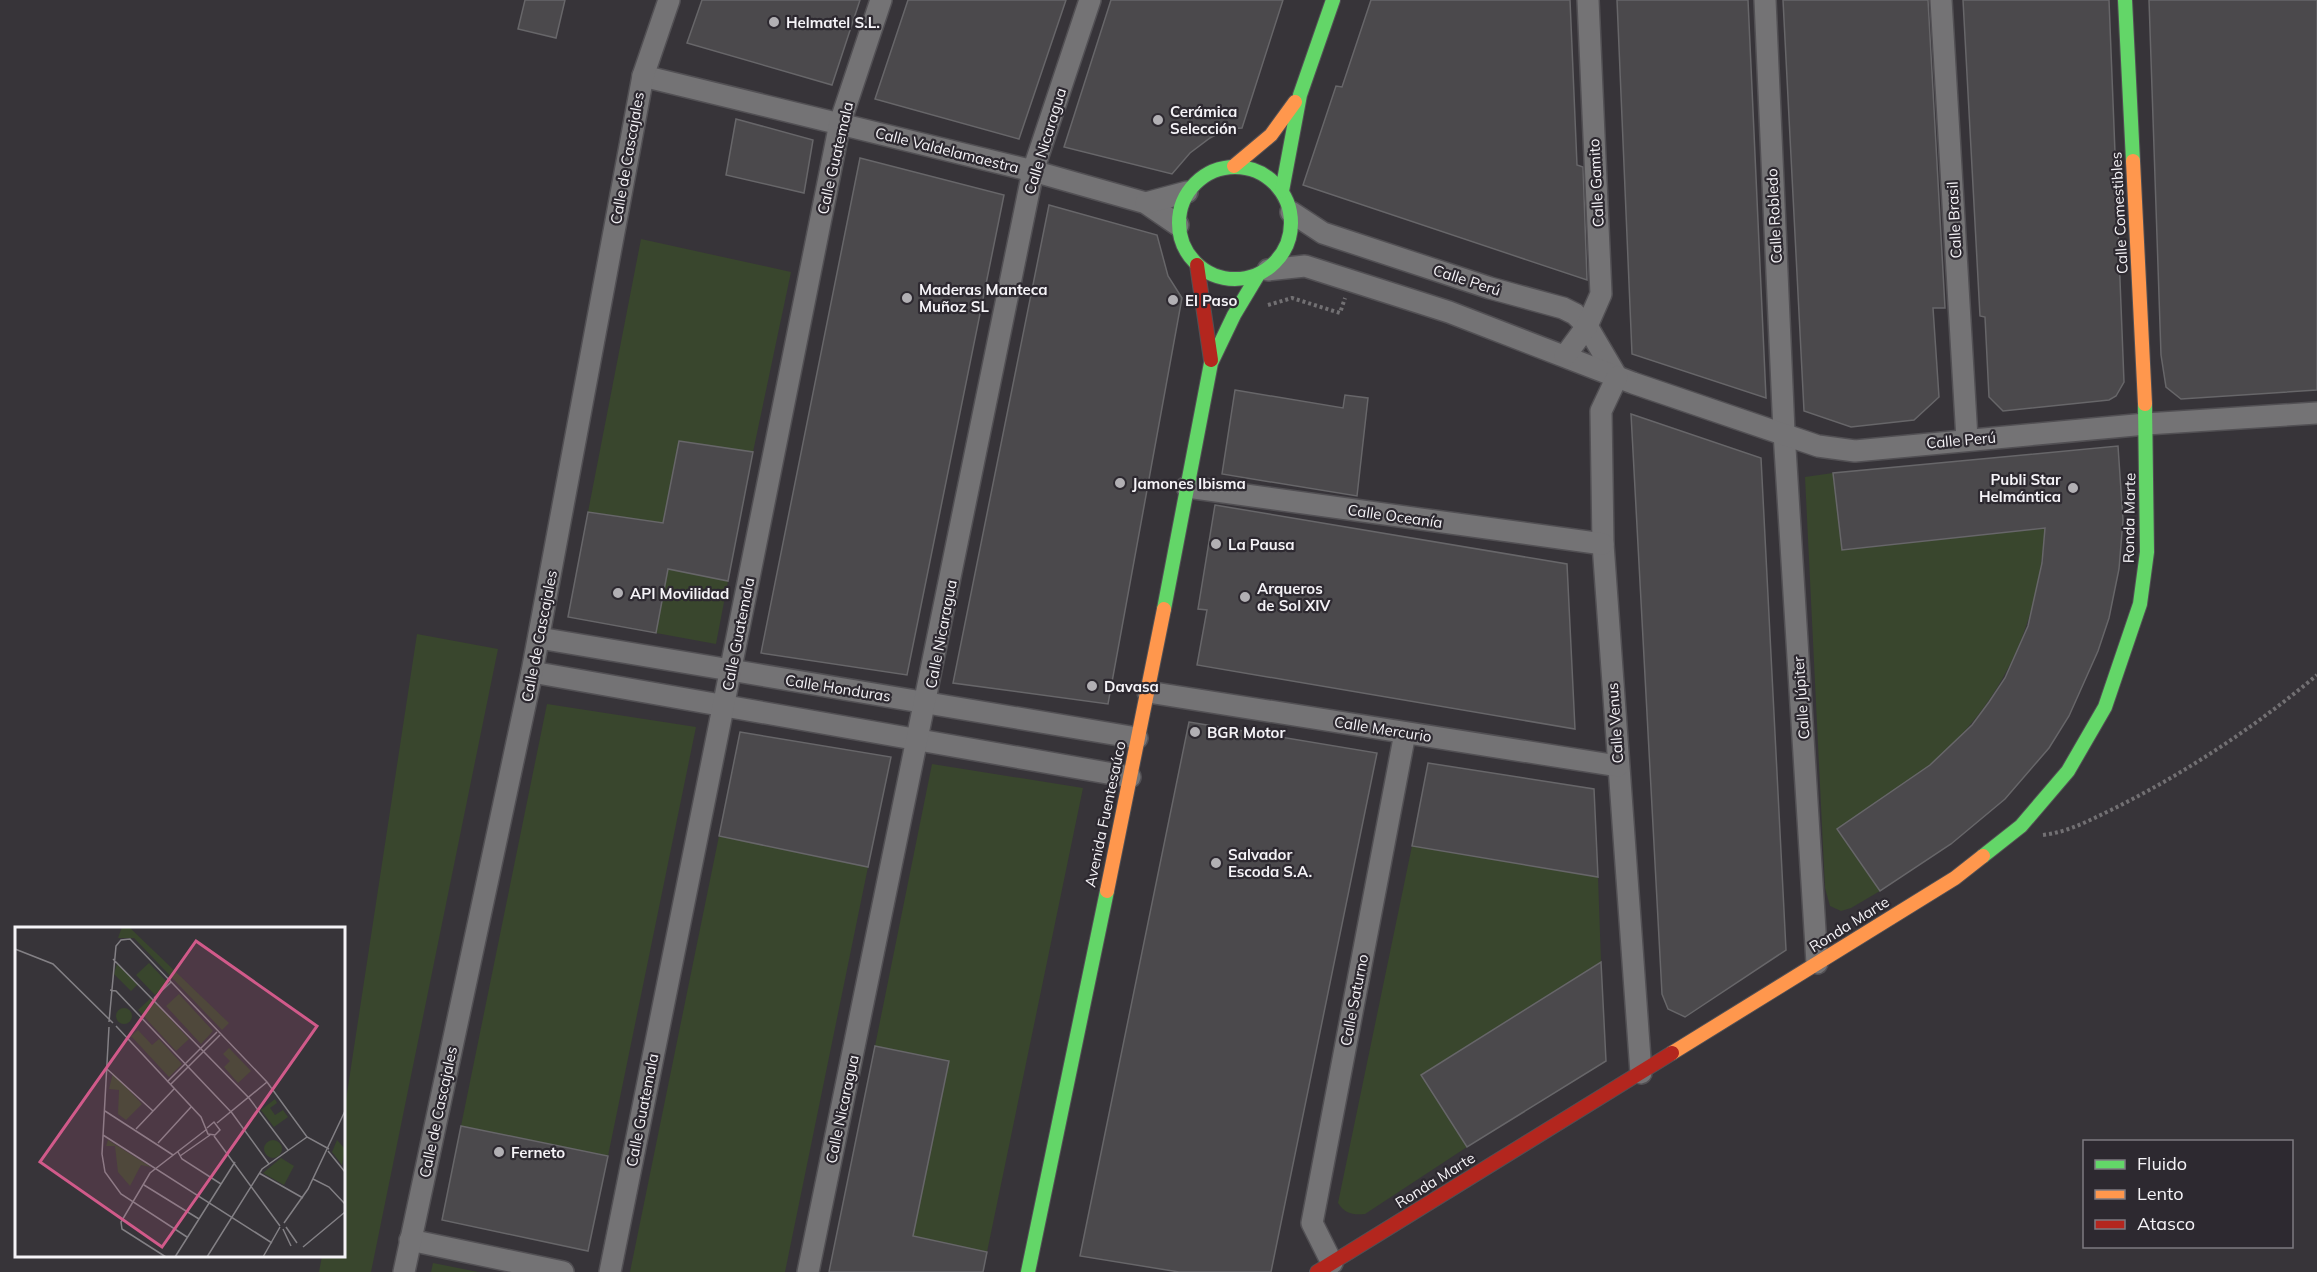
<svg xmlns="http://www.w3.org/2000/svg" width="2317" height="1272" viewBox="0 0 2317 1272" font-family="Mulish,sans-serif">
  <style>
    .grass { fill: #39462d }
    .building { fill: #4b494c; stroke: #676669; stroke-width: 1.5 }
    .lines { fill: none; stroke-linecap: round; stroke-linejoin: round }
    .street-casing { stroke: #525054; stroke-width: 24 }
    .fast-casing { stroke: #525054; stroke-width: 16 }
    .slow-casing { stroke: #525054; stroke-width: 16 }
    .jam-casing { stroke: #525054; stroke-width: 16 }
    .path { stroke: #727073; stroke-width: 4; stroke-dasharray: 3 3; stroke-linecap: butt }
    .street { stroke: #747375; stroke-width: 21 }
    .fast { stroke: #63d668; stroke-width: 14 }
    .slow { stroke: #ff974d; stroke-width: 14 }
    .jam { stroke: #b3261e; stroke-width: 14 }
    .poi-dot { fill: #b2b0b4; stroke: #2d2930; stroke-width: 2 }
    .labels { text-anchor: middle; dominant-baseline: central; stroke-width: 4.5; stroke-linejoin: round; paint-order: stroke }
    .poi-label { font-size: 15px; font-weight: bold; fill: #f5f3f7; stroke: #2d2930; text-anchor: start }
    .street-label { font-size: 15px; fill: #f5f3f7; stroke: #2d2930 }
    .inset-road { fill: none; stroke: #838085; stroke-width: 1.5 }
    .view { fill: #d15a8a; fill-opacity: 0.15; stroke: #d15a8a; stroke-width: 3 }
    .inset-edge { fill: none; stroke: #f5f3f7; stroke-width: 3 }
  </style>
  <rect width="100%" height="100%" fill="#373439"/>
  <g class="grass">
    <polygon points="641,239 791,272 753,452 679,441 663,523 588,512"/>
    <path d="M1833 473 1843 550 2045 528C2038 625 2005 699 1932 764 1903 788 1868 808 1838 829L1880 891 1851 908 1841 911 1830 906 1825 888 1805 477Z"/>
    <polygon points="668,569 728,581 716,644 656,633"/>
    <polygon points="417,634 498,649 371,1272 319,1272 322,1256 344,1256 344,1113"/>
    <polygon points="547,704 696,727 608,1156 461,1126"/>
    <polygon points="932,764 1083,788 987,1252 913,1236 949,1061 875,1046"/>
    <polygon points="719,836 868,867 785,1272 630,1272"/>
    <path d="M1412 846 1598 877 1601 962 1421 1075 1467 1147 1365 1214C1353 1215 1345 1214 1338 1203Z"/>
    <polygon points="433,1263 478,1272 431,1272"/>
  </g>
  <g class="building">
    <polygon points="525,0 565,0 556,38 518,29"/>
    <polygon points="702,0 860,0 832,85 687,43"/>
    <polygon points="908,0 1066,0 1019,139 875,99"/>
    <polygon points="1111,0 1283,0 1242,128 1226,129 1210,138 1190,153 1172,174 1064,147"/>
    <polygon points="1371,0 1570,0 1577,165 1583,167 1587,280 1303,185 1336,86 1342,87"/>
    <polygon points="1617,0 1748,0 1766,398 1632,354"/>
    <polygon points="1783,0 1928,0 1945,308 1933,308 1939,397 1914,420 1851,427 1804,411"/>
    <polygon points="1963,0 2109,0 2124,382 2116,396 2109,400 2003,411 1989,397 1985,317 1980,316"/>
    <polygon points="2149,0 2317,0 2317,390 2181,399 2166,387 2161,355"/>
    <polygon points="736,119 813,140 804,193 726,175"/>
    <polygon points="860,158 1004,195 907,675 761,653"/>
    <polygon points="1049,205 1157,235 1168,276 1182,298 1108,704 953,683"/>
    <polygon points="1235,390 1343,408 1345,395 1368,398 1357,496 1222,474"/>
    <polygon points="1631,414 1761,458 1786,950 1685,1017 1668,1009 1662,994"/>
    <polygon points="679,441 753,452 728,581 668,569 656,633 568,617 588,512 663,523"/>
    <polygon points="2118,446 2123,520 2119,569 2109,618 2098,651 2069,716 2049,748 2005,799 1951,844 1880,891 1837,829 1930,765 1972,725 1989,702 2005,678 2028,626 2042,563 2045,528 1842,550 1833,473"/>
    <polygon points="1215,505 1567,564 1575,729 1197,665 1207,610 1198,609"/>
    <polygon points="1189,722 1377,753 1271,1272 1179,1272 1080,1256"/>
    <polygon points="740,732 891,757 868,867 719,836"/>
    <polygon points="1428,763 1594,789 1598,877 1412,846"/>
    <polygon points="1601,962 1606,1061 1467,1147 1421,1075"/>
    <polygon points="875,1046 949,1061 913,1236 987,1252 983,1272 829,1272"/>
    <polygon points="461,1126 608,1156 588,1251 442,1220"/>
  </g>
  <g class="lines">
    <defs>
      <g id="street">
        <polyline points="1765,0 1784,432 1817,963"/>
        <polyline points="1941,0 1967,439"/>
        <polyline points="643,76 1033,171 1146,203 1178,225"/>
        <polyline points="1146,203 1187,192"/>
        <polyline points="1291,212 1323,233 1490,288 1563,308 1575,314 1587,326 1617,377"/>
        <polyline points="1268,270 1305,266 1449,312 1633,383 1818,446 1855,451 2146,424 2317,413"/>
        <polyline points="1565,356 1587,326 1601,294 1588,0"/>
        <polyline points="1617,377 1601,411 1603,544 1641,1073"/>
        <polyline points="1187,487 1603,544"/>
        <polyline points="539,638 1137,738"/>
        <polyline points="532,672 1130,777"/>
        <polyline points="1148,692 1618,766"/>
        <polyline points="410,1240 563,1272"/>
        <polyline points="1332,1263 1312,1223 1405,733"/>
        <polyline points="404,1272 532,672 643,76 669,0"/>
        <polyline points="610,1272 840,123 881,0"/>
        <polyline points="808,1272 1033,171 1090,0"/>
      </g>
      <g id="fast">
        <polyline points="2125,0 2133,161"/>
        <circle cx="1235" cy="223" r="56"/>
        <polyline points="1282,191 1300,95 1333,0"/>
        <polyline points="1164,609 1211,363 1234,315 1258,275"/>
        <polyline points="1983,856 2021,826 2068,771 2105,707 2140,604 2147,552 2145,404"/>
        <polyline points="1028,1272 1107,891"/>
      </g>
      <g id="slow">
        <polyline points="2133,161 2145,404"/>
        <polyline points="1234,166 1271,135 1295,102"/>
        <polyline points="1107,891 1164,609"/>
        <polyline points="1672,1053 1955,878 1983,856"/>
      </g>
      <g id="jam">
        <polyline points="1197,265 1211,360"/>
        <polyline points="1317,1272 1672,1053"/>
      </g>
    </defs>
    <use href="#street" class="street-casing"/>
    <use href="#fast" class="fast-casing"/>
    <use href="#slow" class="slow-casing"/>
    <use href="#jam" class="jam-casing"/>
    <g class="path">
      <polyline points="1268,305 1292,298 1340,313 1345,298"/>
      <path d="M2043 835C2068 832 2088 821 2111 810 2184 774 2255 727 2317 675"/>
    </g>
    <use href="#street" class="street"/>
    <use href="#fast" class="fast"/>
    <use href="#slow" class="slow"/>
    <use href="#jam" class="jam"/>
  </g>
  <g class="poi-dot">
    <circle cx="774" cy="22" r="6"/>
    <circle cx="1158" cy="120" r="6"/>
    <circle cx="907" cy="298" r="6"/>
    <circle cx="1173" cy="300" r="6"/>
    <circle cx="1120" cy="483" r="6"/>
    <circle cx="2073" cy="488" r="6"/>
    <circle cx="1216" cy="544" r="6"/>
    <circle cx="618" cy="593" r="6"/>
    <circle cx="1245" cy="597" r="6"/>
    <circle cx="1092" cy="686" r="6"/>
    <circle cx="1195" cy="732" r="6"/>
    <circle cx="1216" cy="863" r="6"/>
    <circle cx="499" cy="1152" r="6"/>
  </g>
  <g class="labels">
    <g class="poi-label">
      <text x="786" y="22">Helmatel S.L.</text>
      <text x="1170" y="111">Cerámica<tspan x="1170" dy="17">Selección</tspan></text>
      <text x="919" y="289">Maderas Manteca<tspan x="919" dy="17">Muñoz SL</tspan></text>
      <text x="1185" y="300">El Paso</text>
      <text x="2061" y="479" text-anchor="end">Publi Star<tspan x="2061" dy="17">Helmántica</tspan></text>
      <text x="1132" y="483">Jamones Ibisma</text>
      <text x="1228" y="544">La Pausa</text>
      <text x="1257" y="588">Arqueros<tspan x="1257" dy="17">de Sol XIV</tspan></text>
      <text x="630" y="593">API Movilidad</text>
      <text x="1104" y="686">Davasa</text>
      <text x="1207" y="732">BGR Motor</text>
      <text x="1228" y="854">Salvador<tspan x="1228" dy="17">Escoda S.A.</tspan></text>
      <text x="511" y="1152">Ferneto</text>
    </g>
    <g class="street-label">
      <text transform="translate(1045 141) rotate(-73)">Calle Nicaragua</text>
      <text transform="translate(947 150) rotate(14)">Calle Valdelamaestra</text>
      <text transform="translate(627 158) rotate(-80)">Calle de Cascajales</text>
      <text transform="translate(835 158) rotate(-77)">Calle Guatemala</text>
      <text transform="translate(1596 183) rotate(-93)">Calle Gamito</text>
      <text transform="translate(2119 213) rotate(-93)">Calle Comestibles</text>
      <text transform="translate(1774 216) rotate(-93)">Calle Robledo</text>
      <text transform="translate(1954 220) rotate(-93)">Calle Brasil</text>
      <text transform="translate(1467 280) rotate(18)">Calle Perú</text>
      <text transform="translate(1961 440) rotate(-5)">Calle Perú</text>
      <text transform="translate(1395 516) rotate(8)">Calle Oceanía</text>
      <text transform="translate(2129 518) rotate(-89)">Ronda Marte</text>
      <text transform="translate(738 634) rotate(-79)">Calle Guatemala</text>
      <text transform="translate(941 634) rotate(-79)">Calle Nicaragua</text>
      <text transform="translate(539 636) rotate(-79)">Calle de Cascajales</text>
      <text transform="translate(838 688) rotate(9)">Calle Honduras</text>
      <text transform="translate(1801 698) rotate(-94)">Calle Júpiter</text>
      <text transform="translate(1615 723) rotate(-94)">Calle Venus</text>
      <text transform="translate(1383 729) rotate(9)">Calle Mercurio</text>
      <text transform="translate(1105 814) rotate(-78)">Avenida Fuentesaúco</text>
      <text transform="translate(1849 924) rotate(-32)">Ronda Marte</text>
      <text transform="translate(1354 1000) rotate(-79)">Calle Saturno</text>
      <text transform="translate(842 1109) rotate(-78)">Calle Nicaragua</text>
      <text transform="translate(642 1110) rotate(-79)">Calle Guatemala</text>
      <text transform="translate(438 1112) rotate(-78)">Calle de Cascajales</text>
      <text transform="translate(1435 1180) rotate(-32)">Ronda Marte</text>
    </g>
  </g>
  <g transform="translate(15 927)">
    <rect width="330" height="330" fill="#373439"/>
    <path d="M107 0H114L214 96 207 103 119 11H103ZM134 36 153 56 140 68 121 48ZM102 37 123 57 116 64 99 47ZM164 67 198 104 186 117 151 79ZM136 71 174 112 161 124 123 83ZM101 89a8 8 0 1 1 16 0a8 8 0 1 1-16 0ZM123 103 137 118 144 112 167 137 154 150 116 109ZM214 121 236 144 223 156 209 140 215 134 208 127ZM98 146 127 177 111 193 103 187 104 163 94 162ZM260 172 262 176 255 181 260 188 268 183 273 190 259 200 246 183ZM249 222a9 9 0 1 1 18 0a9 9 0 1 1-18 0ZM93 213 136 240 126 238 115 259 103 245 100 219H91ZM322 213 330 222 327 238 317 225ZM266 231 279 239 269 258 248 246Z" fill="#39462d"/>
    <path class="inset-road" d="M0 22 38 37 98 96M98 32 234 171 273 223M95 63 101 64 217 186 254 237M139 71 156 55M94 95 101 19 106 13 115 12 252 155 292 210 314 222M101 99 186 190 193 207 200 208 205 203 199 195 192 201M94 100 87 227 90 245 106 267 172 310M92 142 138 184M152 155 202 105M155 158 205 108M90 184 158 228M202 196 252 155M121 202 159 162M88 208 257 316M199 209 265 299M143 216 176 180M313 224 330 245M163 225 167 232 206 257M165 229 195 208M244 246 288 271M298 252 314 260 330 277M129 258 184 292M269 296 293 262 330 184M271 300 282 316M268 302 276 319M288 320 330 285M151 330 107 302 106 295 135 246 192 202M160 330 220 235M192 330 247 242 292 210M248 330 265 300"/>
    <path class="view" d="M181 14 302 99 147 320 25 235Z"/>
    <rect width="330" height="330" class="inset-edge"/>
  </g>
  <rect x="2083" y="1140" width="210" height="108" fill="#2d2930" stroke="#7d7a80" stroke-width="1.5"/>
  <rect x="2095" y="1160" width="30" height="9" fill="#63d668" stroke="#7d7a80" stroke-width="1.5"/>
  <text x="2137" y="1170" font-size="18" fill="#f5f3f7">Fluido</text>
  <rect x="2095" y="1190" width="30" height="9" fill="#ff974d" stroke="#7d7a80" stroke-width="1.5"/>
  <text x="2137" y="1200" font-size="18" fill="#f5f3f7">Lento</text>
  <rect x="2095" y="1220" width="30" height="9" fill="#b3261e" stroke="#7d7a80" stroke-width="1.5"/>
  <text x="2137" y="1230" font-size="18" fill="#f5f3f7">Atasco</text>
</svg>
